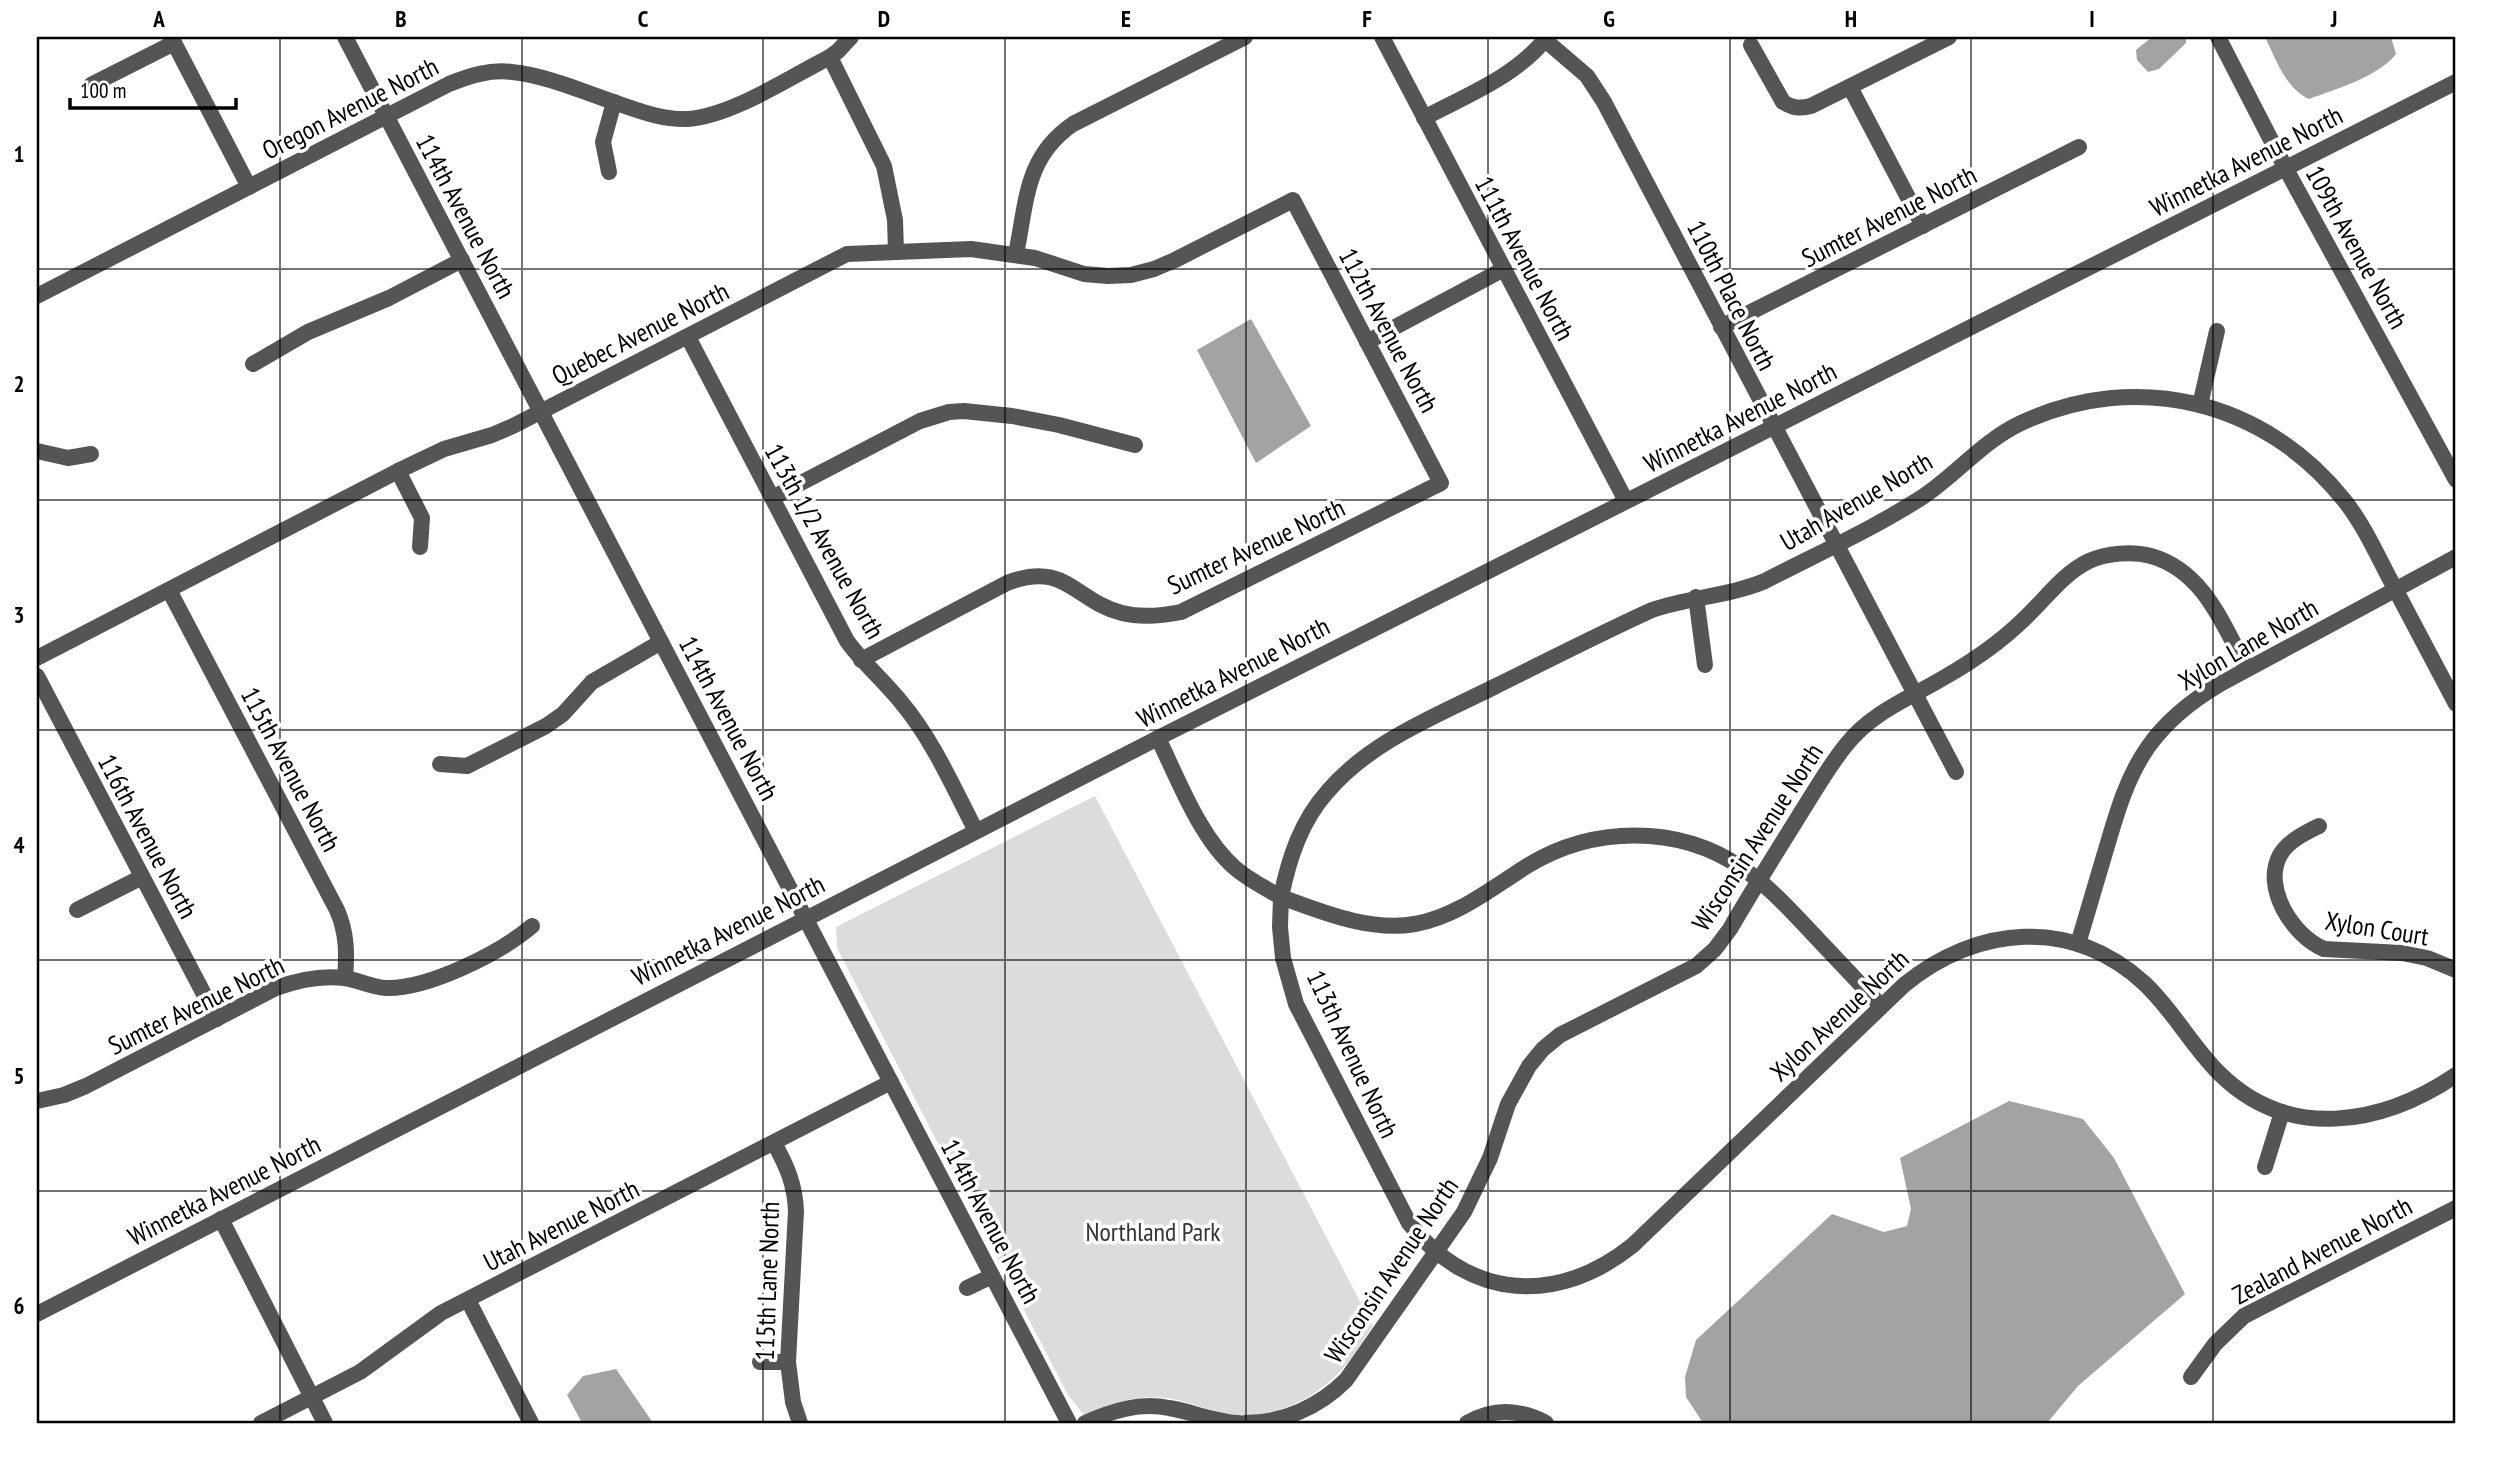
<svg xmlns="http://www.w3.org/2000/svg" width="2493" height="1460" viewBox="0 0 2493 1460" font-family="'PT Sans Narrow',sans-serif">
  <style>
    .green { fill: #dcdcdc }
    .water { fill: #a3a3a3 }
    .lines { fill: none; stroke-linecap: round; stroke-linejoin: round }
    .minor { stroke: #555; stroke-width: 16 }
    .grid { fill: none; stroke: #000; stroke-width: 2; stroke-opacity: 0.55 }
    .labels { text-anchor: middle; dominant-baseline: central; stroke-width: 7; stroke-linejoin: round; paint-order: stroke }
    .street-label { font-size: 26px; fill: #000; stroke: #fff }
    .park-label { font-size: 26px; fill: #333; stroke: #fff }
    .neatline { fill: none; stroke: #000; stroke-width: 2.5 }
    .grid-label { font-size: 23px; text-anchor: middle; font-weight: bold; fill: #000 }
  </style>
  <rect width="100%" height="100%" fill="#fff"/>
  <path class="green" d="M1095 796 1373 1326C1363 1340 1355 1354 1345 1366 1316 1399 1274 1420 1230 1414 1208 1411 1188 1401 1167 1398 1137 1395 1111 1403 1084 1415L1068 1395 837 948 836 927Z"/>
  <g class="water">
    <polygon points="2152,37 2186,37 2186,43 2159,69 2148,72 2137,60 2136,50"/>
    <path d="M2265 37H2391L2396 54C2378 77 2336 89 2309 99 2285 88 2276 59 2265 37Z"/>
    <polygon points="1251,319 1311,426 1256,463 1197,350"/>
    <polygon points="2009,1101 2083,1119 2114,1158 2185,1294 2078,1386 2047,1423 1703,1423 1686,1397 1685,1377 1696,1340 1832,1214 1884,1232 1907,1226 1911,1209 1900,1158"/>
    <polygon points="616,1369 653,1423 582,1423 567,1395 583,1376"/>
  </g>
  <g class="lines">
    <g class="minor">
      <polyline points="171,37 249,187"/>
      <polyline points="345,37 1069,1423"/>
      <polyline points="1382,37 1626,501"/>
      <polyline points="2218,37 2286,169 2456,480"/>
      <polyline points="1545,40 1587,76 1604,102 1956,772"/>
      <path d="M1751 45 1783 102C1793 108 1799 109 1811 106L1949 37"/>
      <polyline points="830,57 884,166 895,220 896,251"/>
      <polyline points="91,85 174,43"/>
      <polyline points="1850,87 1923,226"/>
      <path d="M1424 118C1467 95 1517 76 1547 37"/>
      <polyline points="609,172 603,142 614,102"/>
      <path d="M1016 254C1027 201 1025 157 1073 124L1245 37"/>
      <path d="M37 296 449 84C469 76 490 69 512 72 546 75 591 95 625 106 645 113 666 120 688 119 732 116 790 77 830 57L838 51 851 37"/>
      <polyline points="1721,327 2079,147"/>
      <path d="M688 337 847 641C863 663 884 681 901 702 933 740 953 787 976 831"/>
      <polyline points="1367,342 1504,269"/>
      <polyline points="253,364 308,332 389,298 462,260"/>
      <polyline points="2200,405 2217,331"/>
      <polyline points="37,451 68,458 91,454"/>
      <polyline points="398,471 422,518 420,547"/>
      <polyline points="772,498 920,421 949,412 964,411 1012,416 1059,425 1135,445"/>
      <path d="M169 590 337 910C347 933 347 953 345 978"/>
      <polyline points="1696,597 1705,665"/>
      <path d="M37 658 398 471 444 449 492 435 513 426 847 254 971 249 1035 258 1084 274 1108 276 1131 275 1154 269 1175 260 1293 200 1441 483 1181 612C1161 616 1142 618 1122 613 1074 601 1066 560 1007 583L861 660"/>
      <polyline points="37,676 217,1019"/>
      <path d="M1158 738C1178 779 1200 838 1235 868 1249 880 1265 888 1281 897L1280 927 1283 958 1296 1004 1409 1223C1470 1301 1559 1305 1633 1245L1904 985C1977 925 2072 917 2144 983 2173 1010 2191 1045 2219 1073 2288 1142 2382 1125 2456 1075"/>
      <polyline points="440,764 467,766 546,726 563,714 592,682 661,642"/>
      <path d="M2319 826C2305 833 2288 841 2280 855 2262 888 2293 936 2324 949L2402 953 2427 958 2456 970"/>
      <polyline points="77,910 142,877"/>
      <path d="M2078 944C2088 911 2097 879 2107 846 2117 812 2127 777 2148 747 2167 720 2191 701 2220 684L2456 557"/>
      <path d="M1881 1006C1858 982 1835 957 1812 933 1790 910 1769 886 1742 868 1678 824 1592 826 1527 866 1492 888 1456 917 1415 924 1370 932 1322 912 1281 897 1289 858 1301 821 1328 791 1371 741 1436 716 1494 687 1547 661 1599 634 1652 610 1690 597 1729 596 1765 581 1817 554 1875 528 1924 496 1958 473 1983 441 2021 423 2137 369 2265 401 2344 500 2364 525 2377 555 2392 583 2413 623 2435 664 2456 704"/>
      <path d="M37 1101 64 1095 86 1086 276 988C298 980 320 975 344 978 358 980 372 987 386 988 429 989 500 953 532 926"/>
      <path d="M774 1143C787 1166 795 1185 796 1211L788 1362 793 1402 800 1423"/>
      <polyline points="2265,1167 2282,1112"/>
      <polyline points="221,1219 325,1423"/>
      <polyline points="967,1288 992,1276"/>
      <polyline points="468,1300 531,1423"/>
      <polyline points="37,1314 1158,738 2456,82"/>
      <polyline points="760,1362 788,1362"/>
      <polyline points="2191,1377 2215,1344 2244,1316 2456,1208"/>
      <polyline points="261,1423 360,1372 441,1313 891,1082"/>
      <path d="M1085 1423C1112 1411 1139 1402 1169 1408 1193 1412 1215 1422 1239 1423"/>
      <path d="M1245 1423C1283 1423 1319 1407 1346 1380L1464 1212 1490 1158 1508 1104 1529 1066 1543 1049 1560 1035 1696 966 1715 949 1730 929C1753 889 1778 850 1802 811 1816 789 1829 766 1846 745 1872 712 1910 698 1945 677 1973 661 1999 643 2022 621 2044 601 2062 574 2089 561 2107 553 2132 551 2151 556 2204 571 2223 625 2247 669"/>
      <path d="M1467 1423C1493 1408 1520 1409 1546 1423"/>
    </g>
  </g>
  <path class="grid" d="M280 37V1423M522 37V1423M763 37V1423M1005 37V1423M1246 37V1423M1488 37V1423M1730 37V1423M1971 37V1423M2213 37V1423M37 269H2456M37 500H2456M37 730H2456M37 960H2456M37 1191H2456"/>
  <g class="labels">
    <g class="street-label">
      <text transform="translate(350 108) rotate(-27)">Oregon Avenue North</text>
      <text transform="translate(2246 161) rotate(-27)">Winnetka Avenue North</text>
      <text transform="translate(466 216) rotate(62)">114th Avenue North</text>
      <text transform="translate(1889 216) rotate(-27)">Sumter Avenue North</text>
      <text transform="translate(2357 247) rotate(61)">109th Avenue North</text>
      <text transform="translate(1525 258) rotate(62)">111th Avenue North</text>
      <text transform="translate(1732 295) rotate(63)">110th Place North</text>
      <text transform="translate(1389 330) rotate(62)">112th Avenue North</text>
      <text transform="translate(640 333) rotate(-27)">Quebec Avenue North</text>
      <text transform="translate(1740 417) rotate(-27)">Winnetka Avenue North</text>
      <text transform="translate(1856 501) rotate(-30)">Utah Avenue North</text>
      <text transform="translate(825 541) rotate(61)">113th 1/2 Avenue North</text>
      <text transform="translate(1256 546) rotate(-25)">Sumter Avenue North</text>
      <text transform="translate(2248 644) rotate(-30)">Xylon Lane North</text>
      <text transform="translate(1233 672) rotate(-27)">Winnetka Avenue North</text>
      <text transform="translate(729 718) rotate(62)">114th Avenue North</text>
      <text transform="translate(291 769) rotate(62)">115th Avenue North</text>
      <text transform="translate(148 836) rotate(62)">116th Avenue North</text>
      <text transform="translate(1757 837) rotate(-57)">Wisconsin Avenue North</text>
      <text transform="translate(2377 928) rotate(9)">Xylon Court</text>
      <text transform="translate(728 930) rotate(-27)">Winnetka Avenue North</text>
      <text transform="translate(196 1005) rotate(-26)">Sumter Avenue North</text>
      <text transform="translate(1839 1015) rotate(-43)">Xylon Avenue North</text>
      <text transform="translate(1353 1054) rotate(65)">113th Avenue North</text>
      <text transform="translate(224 1190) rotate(-27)">Winnetka Avenue North</text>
      <text transform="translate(991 1221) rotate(62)">114th Avenue North</text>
      <text transform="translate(561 1225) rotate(-27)">Utah Avenue North</text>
      <text transform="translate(2322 1250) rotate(-28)">Zealand Avenue North</text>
      <text transform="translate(1391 1270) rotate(-56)">Wisconsin Avenue North</text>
      <text transform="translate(767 1281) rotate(-88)">115th Lane North</text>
    </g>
    <g class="park-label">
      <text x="1153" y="1231">Northland Park</text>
    </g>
  </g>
  <rect width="2493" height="1460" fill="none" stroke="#ffffff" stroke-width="77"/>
  <path d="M70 98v10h166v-10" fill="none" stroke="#000000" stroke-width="3.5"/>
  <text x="80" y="98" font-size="21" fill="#000000" stroke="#ffffff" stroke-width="5" paint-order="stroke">100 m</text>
  <rect x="38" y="38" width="2416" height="1384" class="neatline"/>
  <g class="grid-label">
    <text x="159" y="27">A</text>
    <text x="401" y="27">B</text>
    <text x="643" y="27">C</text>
    <text x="884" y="27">D</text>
    <text x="1126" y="27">E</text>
    <text x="1367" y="27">F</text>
    <text x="1609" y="27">G</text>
    <text x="1851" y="27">H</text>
    <text x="2092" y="27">I</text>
    <text x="2334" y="27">J</text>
    <text x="19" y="162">1</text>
    <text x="19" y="392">2</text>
    <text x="19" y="623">3</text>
    <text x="19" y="853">4</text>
    <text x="19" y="1084">5</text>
    <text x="19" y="1314">6</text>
  </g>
</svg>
